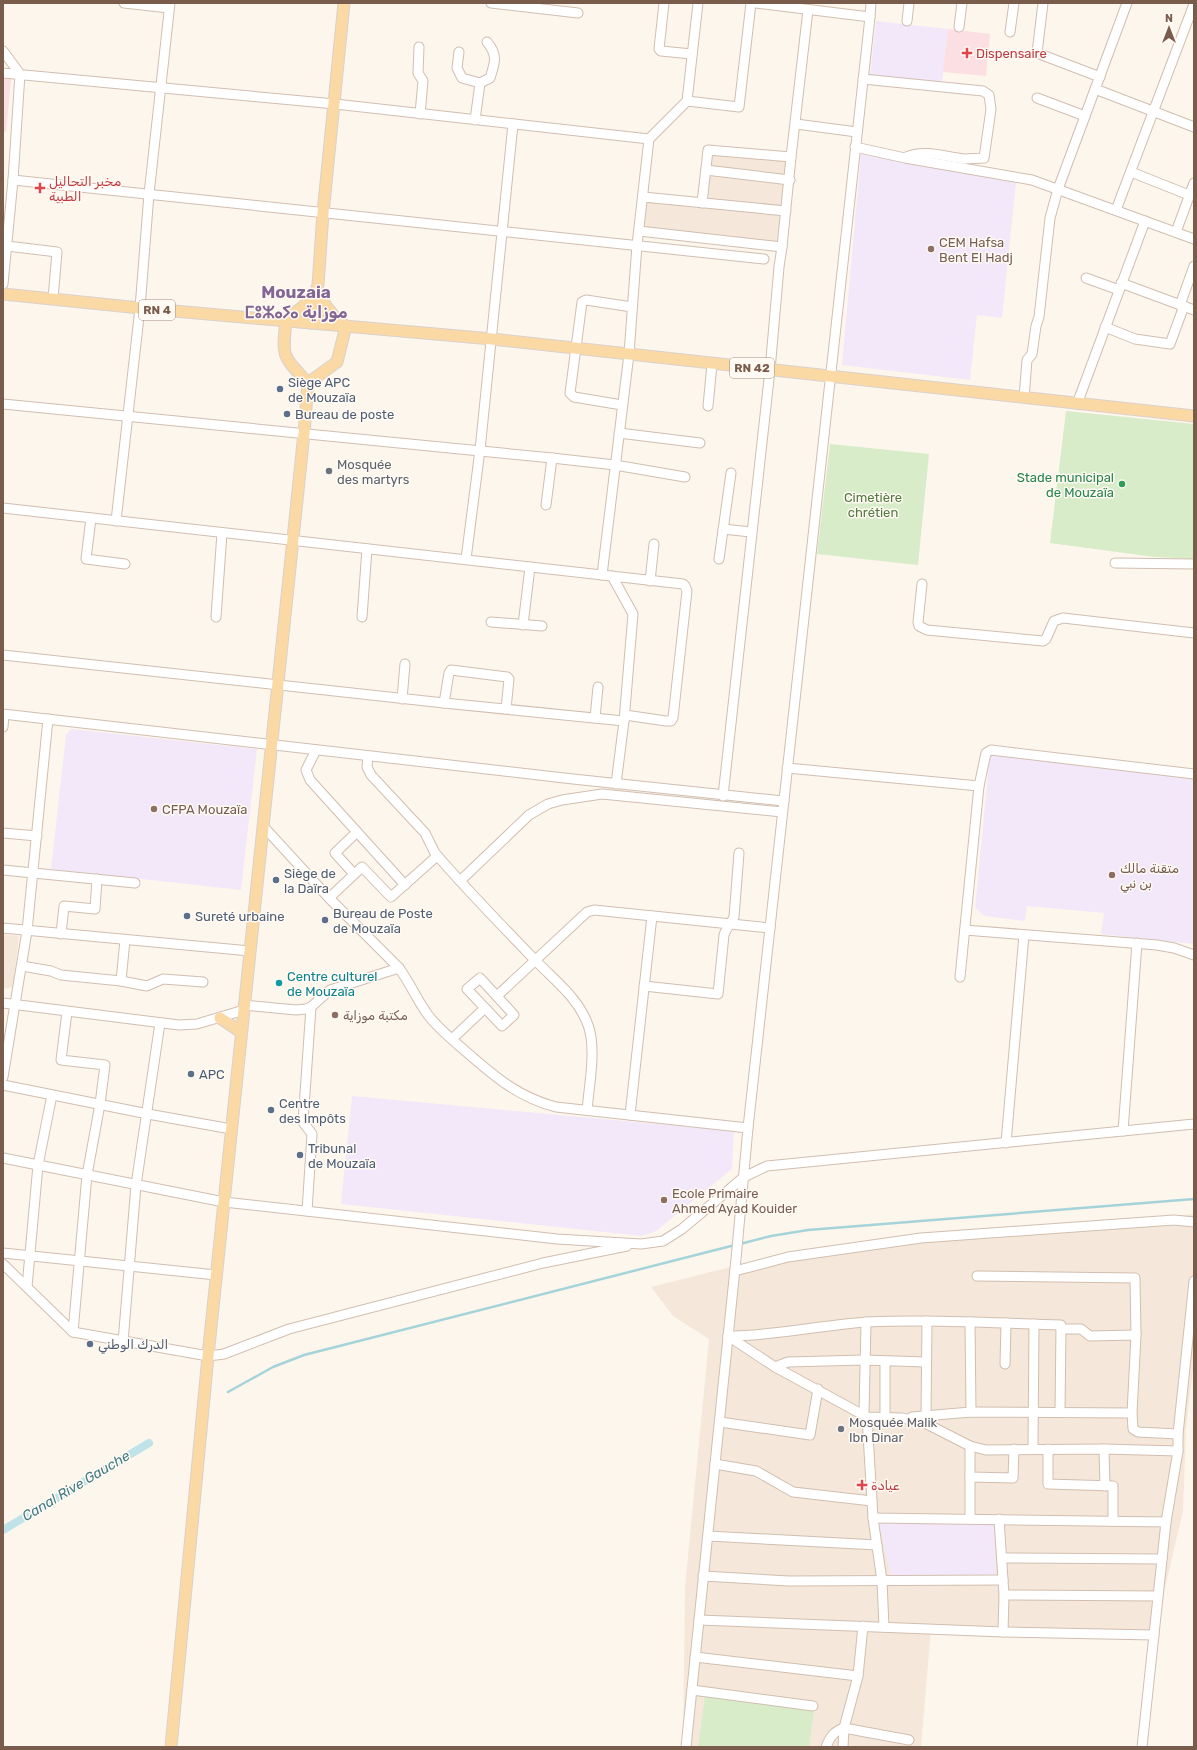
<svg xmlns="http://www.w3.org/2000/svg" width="1197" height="1750" viewBox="0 0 1197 1750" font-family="Rubik,'Noto Naskh Arabic','Noto Sans Tifinagh',sans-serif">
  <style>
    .residential { fill: #f5e8da }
    .education { fill: #f3e8fa }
    .medical { fill: #fbdfe3 }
    .green { fill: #d8ecc9 }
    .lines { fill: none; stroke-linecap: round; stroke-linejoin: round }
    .stream { stroke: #a5d3da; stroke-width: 2.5 }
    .canal { stroke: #bfe3e8; stroke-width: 8 }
    .minor-casing { stroke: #d1beb0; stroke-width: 11 }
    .major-casing { stroke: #dad1cd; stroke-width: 13 }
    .minor { stroke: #fff; stroke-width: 9 }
    .major { stroke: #fbd9a5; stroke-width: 11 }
    .health-dot { fill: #e0444e; stroke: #fffaf3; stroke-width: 1.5 }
    .education-dot { fill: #8d6e63; stroke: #fffaf3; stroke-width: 1.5 }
    .service-dot { fill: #5c6f8a; stroke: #fffaf3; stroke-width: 1.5 }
    .worship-dot { fill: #6b7280; stroke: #fffaf3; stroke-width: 1.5 }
    .leisure-dot { fill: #2e9e5b; stroke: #fffaf3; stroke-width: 1.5 }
    .culture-dot { fill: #0f9aa8; stroke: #fffaf3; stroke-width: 1.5 }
    .labels { text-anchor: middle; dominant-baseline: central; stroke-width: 3; stroke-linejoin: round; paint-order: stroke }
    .shield { fill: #fffaf3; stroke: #a28b7f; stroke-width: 1 }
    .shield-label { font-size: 12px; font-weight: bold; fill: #7a5c4d }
    .health-label { font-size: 13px; fill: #be3a42; stroke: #fffaf3; text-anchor: start }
    .education-label { font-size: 13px; fill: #785e54; stroke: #fffaf3; text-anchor: start }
    .service-label { font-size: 13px; fill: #4e5e75; stroke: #fffaf3; text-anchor: start }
    .worship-label { font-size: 13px; fill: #5b616d; stroke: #fffaf3; text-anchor: start }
    .leisure-label { font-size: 13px; fill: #27864d; stroke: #fffaf3; text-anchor: end }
    .park-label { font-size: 13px; fill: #537a41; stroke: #fffaf3 }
    .culture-label { font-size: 13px; fill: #0d838f; stroke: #fffaf3; text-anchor: start }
    .water-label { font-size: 14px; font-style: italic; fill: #437c86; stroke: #fffaf3 }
    .district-label { font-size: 17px; font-weight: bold; fill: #846695; stroke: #fffaf3 }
  </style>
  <rect width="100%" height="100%" fill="#fdf6ec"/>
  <g class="residential">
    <polygon points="710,155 788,160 780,243 644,228 646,200 706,206"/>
    <polygon points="3,934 19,936 13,987 3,989"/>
    <polygon points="1194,1214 1194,1362 1186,1429 1183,1511 1154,1635 931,1629 921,1747 683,1747 685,1587 709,1339 673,1316 651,1287 794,1251 916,1235"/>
  </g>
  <g class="education">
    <polygon points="876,21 948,29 942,84 870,76"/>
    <polygon points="861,154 1016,183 1002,318 977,315 970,380 842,365"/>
    <polygon points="71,729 257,749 241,890 51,869 66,735"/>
    <polygon points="990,754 1194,779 1194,944 1101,934 1104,913 1027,906 1025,921 985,916 975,908"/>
    <polygon points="352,1096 734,1131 732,1169 656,1231 642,1236 341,1204"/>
    <polygon points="884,1521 994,1523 996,1577 891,1577 879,1524"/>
  </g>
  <g class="medical">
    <polygon points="948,29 990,34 986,76 943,72"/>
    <polygon points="3,78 11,79 6,132 3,132"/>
  </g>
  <g class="green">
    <polygon points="1066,411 1194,424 1194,559 1155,557 1050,543"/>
    <polygon points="830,444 929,454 918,565 817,554"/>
    <polygon points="705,1696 814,1711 809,1747 698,1747"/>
  </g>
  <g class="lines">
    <g class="stream">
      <polyline points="740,1244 771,1236 808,1230 1194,1199"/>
      <polyline points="228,1392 273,1367 304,1355 735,1245"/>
    </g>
    <polyline class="canal" points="3,1530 149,1443"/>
    <defs>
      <g id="minor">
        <polyline points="124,3 169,8"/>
        <polyline points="491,3 578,13"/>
        <polyline points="664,3 659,49 661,51 692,54"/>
        <polyline points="1043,3 1037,53 1100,77"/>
        <polyline points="870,17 871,3"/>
        <polyline points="907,21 909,3"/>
        <polyline points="959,27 962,3"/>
        <polyline points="1010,32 1014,3"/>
        <polyline points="419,47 418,73 423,81 420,114"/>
        <polyline points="3,51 20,74 13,180 3,284"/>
        <polyline points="459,52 457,68 462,78 480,83"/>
        <polyline points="3,73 335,104 649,139 637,245 629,354 602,575"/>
        <path d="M863 79 983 91 989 95 991 109 984 158C977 158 971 159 965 159 945 157 925 149 906 157"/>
        <polyline points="1095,89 1194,127"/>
        <polyline points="1037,98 1085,116"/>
        <polyline points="687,101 698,3"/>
        <path d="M475 120 480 83 490 78C495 63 498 55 487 42"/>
        <polyline points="796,124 857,132"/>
        <polyline points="649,139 687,101 739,107 751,3"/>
        <polyline points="855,147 905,158 1032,180 1194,239"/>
        <polyline points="706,170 790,180"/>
        <polyline points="1131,172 1189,195"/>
        <polyline points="13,180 764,259"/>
        <polyline points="643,197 786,211"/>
        <polyline points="702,203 708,150 791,157"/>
        <polyline points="1116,210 1194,4"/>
        <polyline points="639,231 782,247"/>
        <polyline points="1176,232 1194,183"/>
        <polyline points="7,246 57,252 53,299"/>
        <polyline points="1086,278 1119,290"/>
        <polyline points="1121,283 1194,310"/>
        <polyline points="1180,305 1194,266"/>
        <polyline points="1105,327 1135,339 1170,344 1184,306"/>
        <polyline points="1024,398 1027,360 1032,354 1036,326 1039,317 1050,218 1058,189 1127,3"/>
        <polyline points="3,404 552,458 615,465 685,477"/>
        <polyline points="1077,404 1145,221"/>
        <polyline points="622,405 574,397 570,393 582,302 586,300 632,307"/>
        <polyline points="708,406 712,364"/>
        <polyline points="619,433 700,443"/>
        <polyline points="546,505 552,458"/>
        <polyline points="3,508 683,584 685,586 687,591 673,718 671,721 666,721 625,715"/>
        <polyline points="91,518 86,559 125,564"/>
        <polyline points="116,521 140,308 149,194 170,3"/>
        <polyline points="723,529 751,532"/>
        <polyline points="466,559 480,450 513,124"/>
        <polyline points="719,559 731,473"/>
        <polyline points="1115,563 1194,564"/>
        <polyline points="650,581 654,544"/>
        <polyline points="922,584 918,622 919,626 927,630 1043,641 1046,639 1054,621 1063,618 1194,633"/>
        <polyline points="216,617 222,533"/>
        <polyline points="362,617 367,549"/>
        <polyline points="491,622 542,626"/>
        <polyline points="523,625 530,567"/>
        <polyline points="3,655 444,703 624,721 633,614 612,576"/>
        <polyline points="402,699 405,664"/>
        <polyline points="444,703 449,673 451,670 507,677 509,679 506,709"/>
        <polyline points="3,714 573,779 784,801"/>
        <polyline points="595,718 598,687"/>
        <polyline points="3,727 4,715"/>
        <polyline points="316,750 306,770 310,780 405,885"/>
        <path d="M368 756 367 767 371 775 425 833 435 853C467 890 501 925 535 960 555 981 580 999 589 1028 596 1052 589 1086 587 1110"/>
        <polyline points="787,768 979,786"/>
        <polyline points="616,784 624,721"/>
        <polyline points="723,796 770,370 779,267 782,247 791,157 808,10"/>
        <path d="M263 826 329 898 399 968C410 983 417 1000 428 1015 438 1028 451 1039 463 1049 493 1075 517 1097 556 1107L748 1128"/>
        <polyline points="3,833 37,836"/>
        <polyline points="3,870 135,883"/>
        <polyline points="354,874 335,853 357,832"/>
        <polyline points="460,881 529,815 548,804 562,800 602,794 782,812"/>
        <polyline points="329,898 362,867 391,897 437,856"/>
        <polyline points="3,928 250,951"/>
        <polyline points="965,930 1157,945 1174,948 1194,955"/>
        <polyline points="61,934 64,906 95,909 97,879"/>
        <polyline points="22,966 51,971 61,975 121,981 125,940"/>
        <polyline points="960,977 979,786 986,753 991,750 1194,774"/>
        <polygon points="480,978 514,1015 502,1026 467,989"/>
        <polyline points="121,981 147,986 163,979 203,982"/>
        <path d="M644 986 718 994 724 935C726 928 731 924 734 917L739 853"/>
        <polyline points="497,996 587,912 594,910 770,928"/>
        <polyline points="3,1003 179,1025 197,1024 244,1010"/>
        <polyline points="244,1005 296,1010 306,1009 311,1007 330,990 399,968"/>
        <polyline points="67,1012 61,1060 105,1065 100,1104 87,1175 73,1332"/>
        <polyline points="452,1039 485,1008"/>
        <polyline points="3,1077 27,931 48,719"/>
        <polyline points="3,1085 148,1114 231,1129"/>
        <polyline points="630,1115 652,916"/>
        <polyline points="1123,1131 1137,943"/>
        <polyline points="1006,1143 1024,935"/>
        <polyline points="3,1158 224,1202 557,1239 641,1244 663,1241 682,1229 744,1177 767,1166 1194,1124"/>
        <polyline points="307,1211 312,1134 303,1122 311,1007"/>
        <polyline points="3,1253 216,1275"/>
        <polyline points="3,1264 73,1332 208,1356 224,1354 289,1329 543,1263 627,1246"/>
        <polyline points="735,1271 788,1257 921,1238 1174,1220 1194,1222"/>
        <polyline points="977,1276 1135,1278 1136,1335"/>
        <polyline points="27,1287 38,1165 52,1095"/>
        <polyline points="970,1322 971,1412"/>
        <polyline points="1061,1329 1081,1329 1090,1336 1136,1335 1132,1413 1133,1429 1138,1432 1178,1434"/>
        <polyline points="728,1336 775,1367 867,1417 902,1418 925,1423 970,1446 986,1450 1104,1449 1178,1451"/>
        <path d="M728 1336C775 1336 821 1325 867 1322 931 1319 996 1323 1061 1325L1060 1412"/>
        <polyline points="123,1342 136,1185 160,1023"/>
        <polyline points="885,1362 885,1418"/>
        <polyline points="1005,1364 1006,1323"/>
        <polyline points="775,1367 788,1362 864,1360 926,1362"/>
        <polyline points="864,1414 866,1322"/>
        <polyline points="926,1416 927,1321"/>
        <polyline points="867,1417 873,1518 882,1581 884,1627"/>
        <polyline points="912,1417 971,1412 1132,1413"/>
        <polyline points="720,1422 810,1435 818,1389"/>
        <polyline points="970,1446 970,1519"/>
        <polyline points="1033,1449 1034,1324"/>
        <polyline points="1048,1449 1048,1484 1113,1486 1113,1521"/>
        <polyline points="1104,1449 1105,1486"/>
        <polyline points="715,1464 756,1471 793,1492 872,1501"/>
        <polyline points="970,1477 1013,1478 1014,1449"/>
        <polyline points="873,1518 1166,1522"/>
        <polyline points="999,1519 1004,1595 1003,1632"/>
        <polyline points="708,1536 877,1545"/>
        <polyline points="1002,1558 1162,1559"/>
        <polyline points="703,1576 789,1581 1003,1580"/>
        <polyline points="1004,1595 1158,1596"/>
        <polyline points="699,1620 1003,1632 1154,1635"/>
        <polyline points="695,1657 858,1676"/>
        <polyline points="692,1690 813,1706"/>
        <polyline points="686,1747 736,1259 748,1128 870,17 756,3"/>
        <path d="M826 1747C830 1737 833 1732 844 1728L858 1676 863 1626"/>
        <polyline points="843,1747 844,1728 909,1740"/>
        <polyline points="1142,1747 1166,1522 1178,1451 1178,1434 1194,1281"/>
      </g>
      <g id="major">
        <polyline points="3,294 140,308 492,339 1194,416"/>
        <polyline points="313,300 318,285 323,213 344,3"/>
        <path d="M310 323C319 320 327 313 320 305L313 304 308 309 309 314 315 318 322 315"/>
        <polyline points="308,383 337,362 346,326 338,321 319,297"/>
        <polyline points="220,1018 241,1032"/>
        <path d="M171 1747 208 1356 304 433 308 383C282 355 282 358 286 320L306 304 315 294"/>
      </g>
    </defs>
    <use href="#minor" class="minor-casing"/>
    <use href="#major" class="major-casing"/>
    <use href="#minor" class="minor"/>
    <use href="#major" class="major"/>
  </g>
  <g class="health-dot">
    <path d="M965 47h4v4h4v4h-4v4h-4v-4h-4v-4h4z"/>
    <path d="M38 182h4v4h4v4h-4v4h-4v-4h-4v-4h4z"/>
    <path d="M860 1479h4v4h4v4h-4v4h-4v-4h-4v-4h4z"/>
  </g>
  <g class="education-dot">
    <circle cx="931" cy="249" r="4"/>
    <circle cx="154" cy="809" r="4"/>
    <circle cx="1112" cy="875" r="4"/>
    <circle cx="335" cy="1015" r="4"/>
    <circle cx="664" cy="1200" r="4"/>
  </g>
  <g class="service-dot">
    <circle cx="280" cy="389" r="4"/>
    <circle cx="287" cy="414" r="4"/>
    <circle cx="276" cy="880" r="4"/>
    <circle cx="187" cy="916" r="4"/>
    <circle cx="325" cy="920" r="4"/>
    <circle cx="191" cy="1074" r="4"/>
    <circle cx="271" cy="1110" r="4"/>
    <circle cx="300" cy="1155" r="4"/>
    <circle cx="90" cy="1344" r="4"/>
  </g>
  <g class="worship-dot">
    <circle cx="329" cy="471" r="4"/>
    <circle cx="841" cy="1429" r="4"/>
  </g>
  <circle class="leisure-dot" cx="1122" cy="484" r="4"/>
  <circle class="culture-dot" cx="279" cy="983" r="4"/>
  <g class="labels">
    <g class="shield">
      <rect x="139" y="300" width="36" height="20" rx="3"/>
      <rect x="730" y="358" width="44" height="20" rx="3"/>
    </g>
    <g class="shield-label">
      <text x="157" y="310">RN 4</text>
      <text x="752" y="368">RN 42</text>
    </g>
    <g class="health-label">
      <text x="976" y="53">Dispensaire</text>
      <text x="49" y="181">مخبر التحاليل<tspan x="49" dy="15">الطبية</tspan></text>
      <text x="871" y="1485">عيادة</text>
    </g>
    <g class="education-label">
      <text x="939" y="242">CEM Hafsa<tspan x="939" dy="15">Bent El Hadj</tspan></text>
      <text x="162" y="809">CFPA Mouzaïa</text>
      <text x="1120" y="868">متقنة مالك<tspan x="1120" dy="15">بن نبي</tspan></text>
      <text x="343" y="1015">مكتبة موزاية</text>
      <text x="672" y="1193">Ecole Primaire<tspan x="672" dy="15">Ahmed Ayad Kouider</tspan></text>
    </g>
    <g class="service-label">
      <text x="288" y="382">Siège APC<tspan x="288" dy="15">de Mouzaïa</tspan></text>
      <text x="295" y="414">Bureau de poste</text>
      <text x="284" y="873">Siège de<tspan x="284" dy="15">la Daïra</tspan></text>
      <text x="333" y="913">Bureau de Poste<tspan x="333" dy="15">de Mouzaïa</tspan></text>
      <text x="195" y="916">Sureté urbaine</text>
      <text x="199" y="1074">APC</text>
      <text x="279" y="1103">Centre<tspan x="279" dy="15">des Impôts</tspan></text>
      <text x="308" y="1148">Tribunal<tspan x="308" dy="15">de Mouzaïa</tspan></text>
      <text x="98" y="1344">الدرك الوطني</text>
    </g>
    <g class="worship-label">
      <text x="337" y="464">Mosquée<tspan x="337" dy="15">des martyrs</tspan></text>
      <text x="849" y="1422">Mosquée Malik<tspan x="849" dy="15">Ibn Dinar</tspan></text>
    </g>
    <g class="leisure-label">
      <text x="1114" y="477">Stade municipal<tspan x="1114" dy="15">de Mouzaïa</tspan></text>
    </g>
    <g class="park-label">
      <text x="873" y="497">Cimetière<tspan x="873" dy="15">chrétien</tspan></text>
    </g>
    <g class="culture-label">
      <text x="287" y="976">Centre culturel<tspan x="287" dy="15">de Mouzaïa</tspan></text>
    </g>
    <g class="water-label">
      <text transform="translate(76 1486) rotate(-31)">Canal Rive Gauche</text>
    </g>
    <g class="district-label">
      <text x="296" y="292">Mouzaia<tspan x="296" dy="20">ⵎⵓⵣⴰⵢⴰ موزاية</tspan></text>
    </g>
  </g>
  <rect width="1197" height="1750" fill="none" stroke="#7a5c4d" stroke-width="8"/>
  <g transform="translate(1169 28)" stroke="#fffaf3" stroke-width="3" paint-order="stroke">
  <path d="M0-3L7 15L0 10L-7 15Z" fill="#7a5c4d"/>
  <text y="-6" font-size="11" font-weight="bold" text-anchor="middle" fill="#7a5c4d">N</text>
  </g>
</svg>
